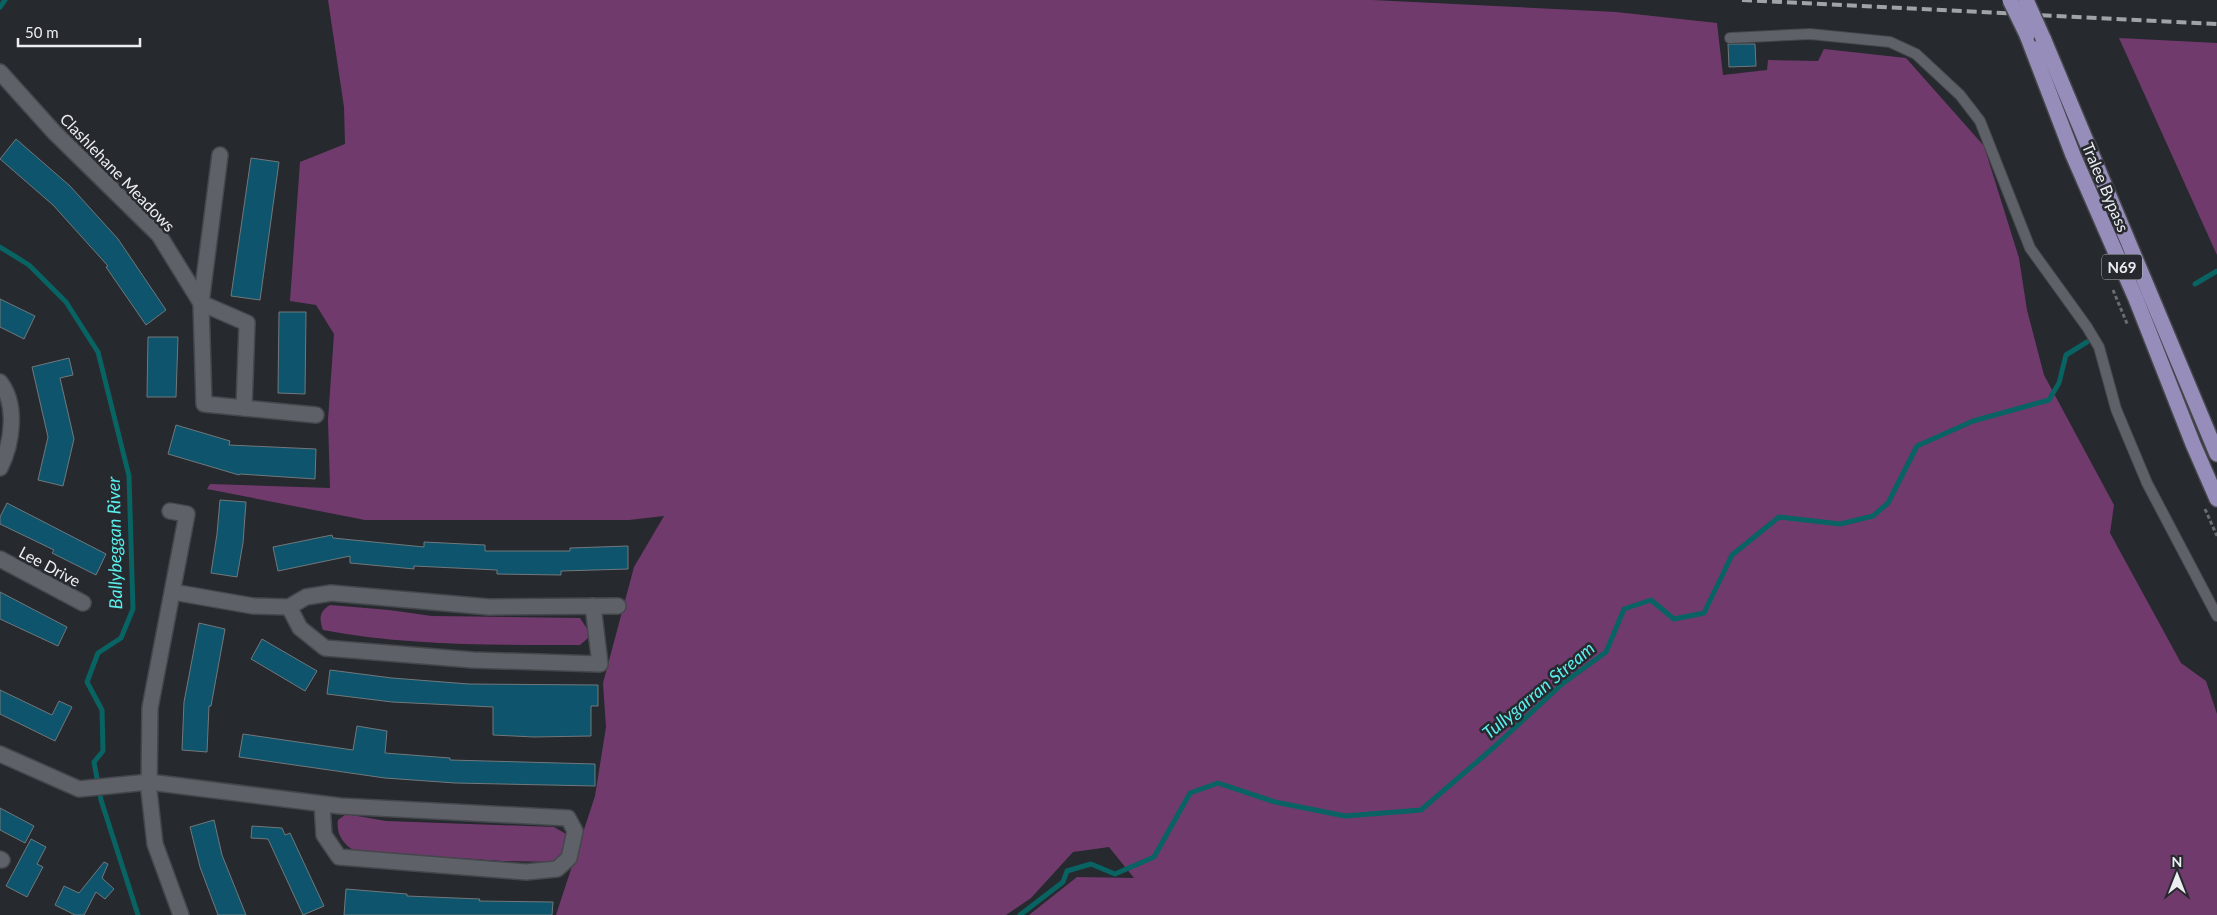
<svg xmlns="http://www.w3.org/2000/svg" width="2217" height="915" viewBox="0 0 2217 915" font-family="Lato,sans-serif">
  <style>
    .green { fill: #713a6d }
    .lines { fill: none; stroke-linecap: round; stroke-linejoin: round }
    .stream { stroke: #086362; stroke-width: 5 }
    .building { fill: #0e546c; stroke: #71787b }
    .lane-casing { stroke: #44474b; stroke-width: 12 }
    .street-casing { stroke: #44474b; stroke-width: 18 }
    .primary-casing { stroke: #44474b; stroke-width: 18 }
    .path { stroke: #696c70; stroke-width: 3; stroke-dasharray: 4 2.5; stroke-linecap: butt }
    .lane { stroke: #5e6167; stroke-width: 10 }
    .street { stroke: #5e6167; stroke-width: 15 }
    .primary { stroke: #978dba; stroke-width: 15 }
    .rail { stroke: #a0a3a7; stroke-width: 4; stroke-dasharray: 10 5; stroke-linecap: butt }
    .primary-bridge-casing { stroke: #44474b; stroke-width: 18; stroke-linecap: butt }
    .primary-bridge { stroke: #978dba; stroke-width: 15 }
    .labels { text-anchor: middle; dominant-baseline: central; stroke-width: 5; stroke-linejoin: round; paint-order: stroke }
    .shield { fill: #26292e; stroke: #b0b2b6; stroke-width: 1 }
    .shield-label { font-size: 15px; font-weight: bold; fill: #ebedf1 }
    .street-label { font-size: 16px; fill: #ebedf1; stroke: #26292e }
    .water-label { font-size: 18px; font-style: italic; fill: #5aeeec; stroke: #26292e }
  </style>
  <rect width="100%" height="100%" fill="#26292e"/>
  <g class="green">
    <polygon points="328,0 1372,0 1616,12 1717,23 1723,75 1767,70 1768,60 1818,61 1824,49 1906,58 1984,146 2019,258 2027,310 2044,375 2114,505 2110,533 2181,663 2206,681 2217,714 2217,915 1029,915 1077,877 1134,878 1109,847 1073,852 1031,898 1006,915 556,915 595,796 606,727 603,683 634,567 664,516 629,520 365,520 207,489 210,484 330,488 328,420 334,334 316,305 290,301 300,162 345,144 344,107"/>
    <polygon points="2119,38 2217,43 2217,255"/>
    <path d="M330 605 389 610 432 616 580 618 590 633 587 639 580 645C494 645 408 646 323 630 319 618 319 612 330 605Z"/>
    <path d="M346 814 386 821 554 827 566 834 564 852 556 862 502 861 355 851C343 844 336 834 338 820Z"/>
  </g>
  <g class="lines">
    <g class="stream">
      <polyline points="0,7 5,0"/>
      <polyline points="0,247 29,265 66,302 98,352 129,476 133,609 121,638 98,653 87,682 102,710 103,751 94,762 101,800 138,915"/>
      <polyline points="2195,284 2217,271"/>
      <polyline points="1020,915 1063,882 1067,871 1091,864 1115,874 1154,857 1190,793 1218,783 1275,802 1345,816 1421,810 1493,748 1562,684 1606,652 1624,609 1651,600 1674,619 1704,613 1732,555 1779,517 1840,524 1873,516 1888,503 1917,446 1973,421 2049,400 2059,383 2066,355 2087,342"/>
    </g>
  </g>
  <g class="building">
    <polygon points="1728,44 1755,44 1756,66 1729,67"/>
    <polygon points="16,139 70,186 118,239 166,310 146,325 106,267 108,266 53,205 0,159"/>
    <polygon points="251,158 279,162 260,300 231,296"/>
    <polygon points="0,299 35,316 24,339 0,327"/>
    <polygon points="279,312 306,312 305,394 278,393"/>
    <polygon points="148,337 178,337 176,397 147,397"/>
    <polygon points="69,358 73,375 60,378 74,439 63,486 38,480 48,437 32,367"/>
    <polygon points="176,425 230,441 229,445 316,449 315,479 240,474 239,475 168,454"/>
    <polygon points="220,500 246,502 243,543 237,577 211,573 217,534"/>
    <polygon points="7,503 106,554 96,575 52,553 54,550 0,524 0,517"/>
    <polygon points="332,535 333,538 424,547 424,542 485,545 485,551 570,551 570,548 628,546 628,569 561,571 561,575 497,574 497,570 414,566 414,569 350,563 350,556 278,571 273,547"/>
    <polygon points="0,592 67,627 58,646 0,619"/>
    <polygon points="199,623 225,629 211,706 209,706 207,752 182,750 184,702"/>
    <polygon points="262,639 317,671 305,691 251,659"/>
    <polygon points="330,670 392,678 469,684 598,685 598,706 591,706 591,736 534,737 493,735 493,707 392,702 327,694"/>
    <polygon points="0,690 52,715 59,701 72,707 55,741 0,714"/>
    <polygon points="357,726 387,731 385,753 450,758 450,760 595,764 595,786 455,783 385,778 239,757 243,734 353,750"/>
    <polygon points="0,808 34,826 25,843 0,830"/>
    <polygon points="214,820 222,855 246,915 218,915 200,867 190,827"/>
    <polygon points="252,826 282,828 285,835 290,833 324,906 303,915 268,839 251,838"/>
    <polygon points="31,839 46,847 37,864 43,867 27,897 6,886"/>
    <polygon points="104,862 108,864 102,878 114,889 105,899 96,892 84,915 75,915 55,905 64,886 79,893"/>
    <polygon points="346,889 407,894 407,896 480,899 479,901 553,902 552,915 344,915"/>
  </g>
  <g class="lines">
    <defs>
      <polyline id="lane" points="1730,38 1810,34 1890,42 1916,54 1960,95 1980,121 2030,248 2087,327 2099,347 2116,409 2147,483 2217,616"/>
      <g id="street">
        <polyline points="0,72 54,132 159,235 201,303 247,323 244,408 204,404 201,303 220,155"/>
        <path d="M0 382C18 405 12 444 0 468"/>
        <polyline points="244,408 316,415"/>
        <polyline points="170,511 187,514 150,708 149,791 155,844 181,915"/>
        <polyline points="0,559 83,603"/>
        <polyline points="173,592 253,606 289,607 306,597 331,593 489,607 618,606"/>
        <polyline points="289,607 300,628 325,648 473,660 600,664 593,606"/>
        <polyline points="0,754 79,789 149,782 340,806 568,818 575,831 569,858 557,869 526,872 339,857 324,835 322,804"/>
        <polyline points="0,859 2,860"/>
      </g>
      <g id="primary">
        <polyline points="2027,35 2073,155 2136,299 2193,444 2217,499"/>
        <polyline points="2043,38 2217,454"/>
      </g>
    </defs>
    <use href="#lane" class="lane-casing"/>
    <use href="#street" class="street-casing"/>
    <use href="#primary" class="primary-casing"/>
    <g class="path">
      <polyline points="2113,290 2128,326"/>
      <polyline points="2205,509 2217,536"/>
    </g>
    <use href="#lane" class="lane"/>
    <use href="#street" class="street"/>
    <use href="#primary" class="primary"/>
    <polyline class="rail" points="1742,0 2217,24"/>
    <defs>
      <g id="primary-bridge">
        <polyline points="2010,0 2027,35"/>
        <polyline points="2026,0 2043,38"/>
      </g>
    </defs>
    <use href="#primary-bridge" class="primary-bridge-casing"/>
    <use href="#primary-bridge" class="primary-bridge"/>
  </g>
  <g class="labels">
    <rect class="shield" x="2102" y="254.5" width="40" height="25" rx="4"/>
    <g class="shield-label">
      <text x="2122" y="267">N69</text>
    </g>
    <g class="street-label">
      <text transform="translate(118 172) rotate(46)">Clashlehane Meadows</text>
      <text transform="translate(2106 187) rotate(67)">Tralee Bypass</text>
      <text transform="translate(50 566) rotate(28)">Lee Drive</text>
    </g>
    <g class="water-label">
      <text transform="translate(114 543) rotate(-91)">Ballybeggan River</text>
      <text transform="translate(1538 690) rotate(-40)">Tullygarran Stream</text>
    </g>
  </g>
  <g transform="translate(2177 875)" stroke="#26292e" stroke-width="4" paint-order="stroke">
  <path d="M0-4L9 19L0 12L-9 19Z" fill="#ebedf1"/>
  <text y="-8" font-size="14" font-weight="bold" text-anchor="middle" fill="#ebedf1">N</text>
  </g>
  <path d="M18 38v8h122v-8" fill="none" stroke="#ebedf1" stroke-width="2.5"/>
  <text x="25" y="38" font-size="15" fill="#ebedf1" stroke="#26292e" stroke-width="4" paint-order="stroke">50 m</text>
</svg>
